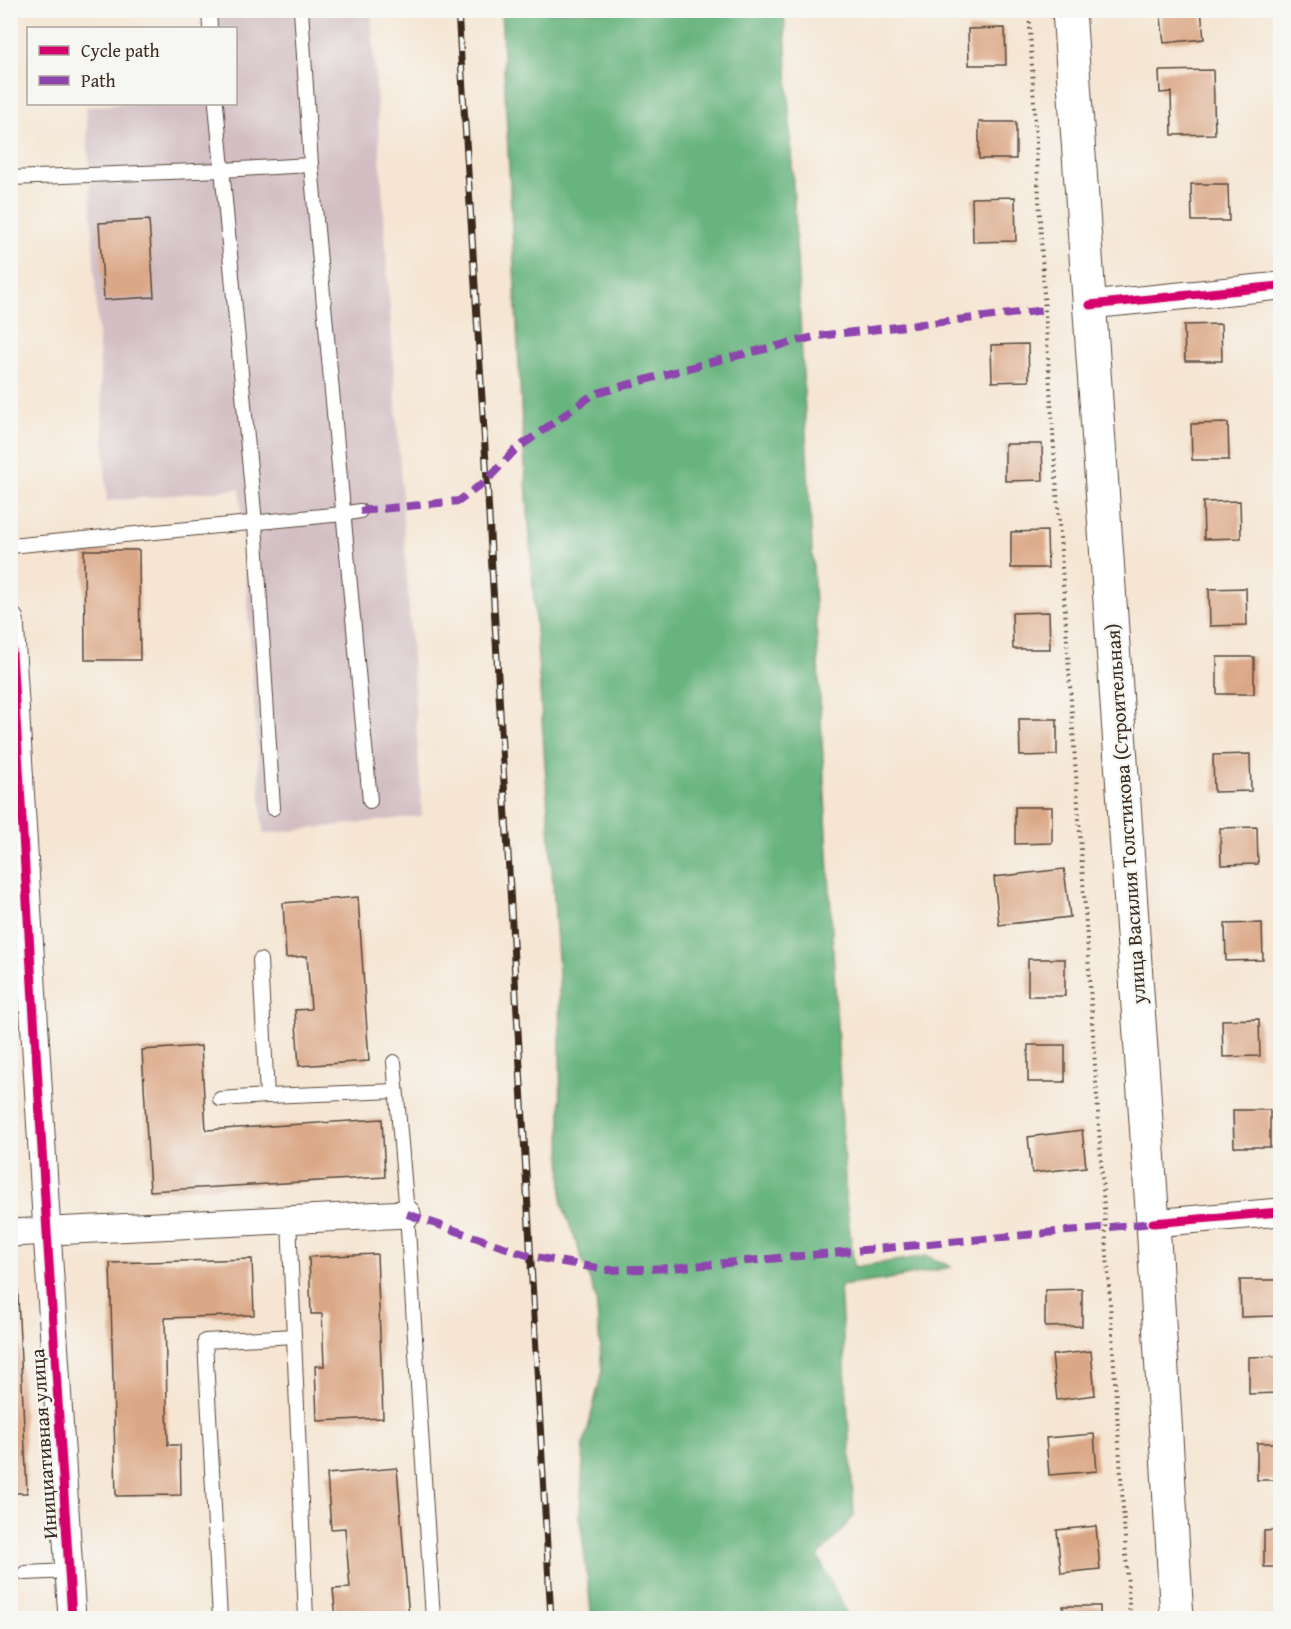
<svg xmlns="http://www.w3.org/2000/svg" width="1291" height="1629" viewBox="0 0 1291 1629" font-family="'Gentium Book Plus',serif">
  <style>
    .industrial { fill: #d2bec3 }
    .forest { fill: #68b47e; stroke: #526f4e; stroke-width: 1.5 }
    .building { fill: #dba887 }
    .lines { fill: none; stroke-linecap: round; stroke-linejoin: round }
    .service-casing { stroke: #574639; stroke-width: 16 }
    .minor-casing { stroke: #574639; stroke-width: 29 }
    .secondary-casing { stroke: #574639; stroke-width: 35 }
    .path { stroke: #574639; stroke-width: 4; stroke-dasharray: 1.5 4.5; stroke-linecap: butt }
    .service { stroke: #fff; stroke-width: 14 }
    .minor { stroke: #fff; stroke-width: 27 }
    .secondary { stroke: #fff; stroke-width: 33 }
    .rail-casing { stroke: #3b2a1e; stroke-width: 7 }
    .rail { stroke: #f6f6f2; stroke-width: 4.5; stroke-dasharray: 14; stroke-linecap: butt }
    .quiet { stroke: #8e44ad; stroke-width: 8; stroke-dasharray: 15 8; stroke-linecap: butt }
    .cycleway-casing { stroke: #f6f6f2; stroke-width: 13 }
    .cycleway { stroke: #d6006c; stroke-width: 9 }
    .labels { text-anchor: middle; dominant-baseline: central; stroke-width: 4.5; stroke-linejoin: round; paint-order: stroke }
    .street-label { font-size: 20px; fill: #3b2a1e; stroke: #f6f6f2 }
  </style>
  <rect width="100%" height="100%" fill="#f6f6f2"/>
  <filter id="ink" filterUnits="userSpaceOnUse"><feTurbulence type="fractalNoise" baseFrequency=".0167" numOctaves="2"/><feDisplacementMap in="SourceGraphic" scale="12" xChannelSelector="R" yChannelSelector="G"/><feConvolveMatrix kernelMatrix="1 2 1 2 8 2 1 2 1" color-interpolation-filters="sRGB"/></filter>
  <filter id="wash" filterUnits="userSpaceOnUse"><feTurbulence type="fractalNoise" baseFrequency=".008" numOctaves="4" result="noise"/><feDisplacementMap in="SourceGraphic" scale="24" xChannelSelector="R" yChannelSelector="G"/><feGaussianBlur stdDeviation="1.35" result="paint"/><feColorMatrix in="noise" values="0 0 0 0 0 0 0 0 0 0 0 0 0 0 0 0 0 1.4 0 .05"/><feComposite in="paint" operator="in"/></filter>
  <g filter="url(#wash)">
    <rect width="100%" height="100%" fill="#f5e5d2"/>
    <polygon class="industrial" points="210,11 371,11 422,816 263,834 240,489 107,501 86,107 122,104 236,104 236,28 211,28"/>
    <polygon class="forest" points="501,11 784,11 846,1200 854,1267 927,1256 951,1267 884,1280 840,1286 854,1516 818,1557 849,1618 592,1618 580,1515 584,1445 602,1371 596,1297 562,1203 559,974 521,405"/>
    <g id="blocks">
      <g class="building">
        <polygon points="1160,10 1201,10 1204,39 1164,43"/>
        <polygon points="1005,28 1006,65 969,65 968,29"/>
        <polygon points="1213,70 1215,134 1172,135 1171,92 1160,93 1159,71"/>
        <rect x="979" y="122" width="37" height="37"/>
        <polygon points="1191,184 1228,184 1229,221 1192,221"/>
        <polygon points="1015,197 1016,241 973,242 972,198"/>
        <polygon points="149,220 154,297 104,300 99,223"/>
        <polygon points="1221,324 1222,361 1185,361 1184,325"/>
        <polygon points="1028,344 1029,381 992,382 991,345"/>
        <polygon points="1228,423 1229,460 1192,460 1191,424"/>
        <polygon points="1005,444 1042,444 1043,480 1005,481"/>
        <polygon points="1240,501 1241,538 1204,539 1203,502"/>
        <polygon points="1047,531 1048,568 1011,568 1011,532"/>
        <polygon points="84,550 139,550 140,660 85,660"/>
        <polygon points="1246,588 1247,625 1210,626 1209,589"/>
        <polygon points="1049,612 1050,649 1013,649 1012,613"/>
        <rect x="1217" y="657" width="37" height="37"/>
        <polygon points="1019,719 1057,719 1057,755 1020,756"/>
        <polygon points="1250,754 1251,791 1214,792 1213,755"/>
        <polygon points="1015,807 1052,807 1052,843 1015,844"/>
        <polygon points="1257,827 1258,864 1221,865 1220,828"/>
        <polygon points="1064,869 1070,917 999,925 994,877"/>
        <polygon points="358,897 369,1061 299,1066 295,1010 311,1009 307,956 286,958 283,903"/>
        <polygon points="1262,923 1263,960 1226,961 1225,924"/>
        <rect x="1028" y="959" width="37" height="37"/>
        <polygon points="1259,1019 1260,1056 1223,1057 1222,1020"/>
        <rect x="1028" y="1045" width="37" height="37"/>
        <polygon points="201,1046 206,1130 382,1119 385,1177 150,1191 142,1050"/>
        <polygon points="1233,1110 1270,1110 1270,1147 1234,1147"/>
        <polygon points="1082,1130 1086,1167 1032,1173 1028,1137"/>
        <polygon points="377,1254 383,1418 317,1421 315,1366 324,1366 322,1314 311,1314 309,1257"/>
        <polygon points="252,1259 254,1315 165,1318 168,1445 180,1445 181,1495 116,1496 110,1263"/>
        <polygon points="10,1274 17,1274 27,1493 10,1493"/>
        <polygon points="1240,1280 1277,1280 1278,1316 1241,1317"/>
        <polygon points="1082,1289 1082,1326 1045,1327 1045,1290"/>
        <polygon points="1091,1351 1095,1395 1057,1400 1052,1355"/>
        <polygon points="1280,1356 1280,1393 1249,1394 1249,1357"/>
        <polygon points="1094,1434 1097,1471 1049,1475 1046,1438"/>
        <rect x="1257" y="1443" width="23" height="37"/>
        <polygon points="397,1468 409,1618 336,1618 333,1589 350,1588 345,1528 331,1529 327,1474"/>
        <polygon points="1096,1526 1100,1569 1061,1573 1057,1530"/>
        <polygon points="1280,1530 1280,1567 1264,1567 1264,1531"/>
        <rect x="1063" y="1606" width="37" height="12"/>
        <rect x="1265" y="1616" width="15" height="2"/>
      </g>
    </g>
  </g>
  <g filter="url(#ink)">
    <use href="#blocks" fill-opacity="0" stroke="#574639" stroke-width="1.5"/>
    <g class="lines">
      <defs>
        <g id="service">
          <polyline points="209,10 210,28"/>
          <polyline points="301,10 311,165 370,801"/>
          <polyline points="216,104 255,523 273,808"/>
          <polyline points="10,178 221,170 311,165"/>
          <polyline points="10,546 343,514 360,511"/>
          <polyline points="260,960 267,1096 396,1091"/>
          <polyline points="394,1062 407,1214 433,1618"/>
          <polyline points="220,1099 267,1096"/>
          <polyline points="289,1220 306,1618"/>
          <polyline points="25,1573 70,1571"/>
          <polyline points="220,1618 205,1341 294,1336"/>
        </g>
        <g id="minor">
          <polyline points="1090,305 1280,286"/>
          <polyline points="10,620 47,1232 72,1618"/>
          <polyline points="1153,1223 1280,1212"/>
          <polyline points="10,1233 407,1214"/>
        </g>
        <polyline id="secondary" points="1069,10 1153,1223 1177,1618"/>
      </defs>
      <use href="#service" class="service-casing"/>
      <use href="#minor" class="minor-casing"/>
      <use href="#secondary" class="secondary-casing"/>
      <polyline class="path" points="1029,10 1045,313 1087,939 1130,1618"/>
      <use href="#service" class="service"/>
      <use href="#minor" class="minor"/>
      <use href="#secondary" class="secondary"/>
      <defs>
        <polyline id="rail" points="458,10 487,480 551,1618"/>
      </defs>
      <use href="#rail" class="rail-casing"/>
      <use href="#rail" class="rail"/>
      <g class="quiet">
        <polyline points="360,511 459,501 487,480 515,450 594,394 707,363 818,336 1045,310"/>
        <polyline points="407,1214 530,1256 608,1270 672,1268 1153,1223"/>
      </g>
      <defs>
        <g id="cycleway">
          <polyline points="1090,305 1280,286"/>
          <polyline points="10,620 47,1232 72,1618"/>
          <polyline points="1153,1223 1280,1212"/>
        </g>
      </defs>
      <use href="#cycleway" class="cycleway-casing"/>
      <use href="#cycleway" class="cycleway"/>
    </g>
  </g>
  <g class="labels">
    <g class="street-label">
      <text transform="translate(1125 814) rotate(-94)">улица Василия Толстикова (Строительная)</text>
      <text transform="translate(43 1444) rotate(-94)">Инициативная улица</text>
    </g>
  </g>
  <rect width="1291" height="1629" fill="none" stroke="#f6f6f2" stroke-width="36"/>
  <rect x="27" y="27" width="210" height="78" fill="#f6f6f2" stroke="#aba49d" stroke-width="1.5"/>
  <rect x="39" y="46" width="30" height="9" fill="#d6006c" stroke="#aba49d" stroke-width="1.5"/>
  <text x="81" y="57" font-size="18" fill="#3b2a1e">Cycle path</text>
  <rect x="39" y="76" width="30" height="9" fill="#8e44ad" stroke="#aba49d" stroke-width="1.5"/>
  <text x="81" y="87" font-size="18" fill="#3b2a1e">Path</text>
</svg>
